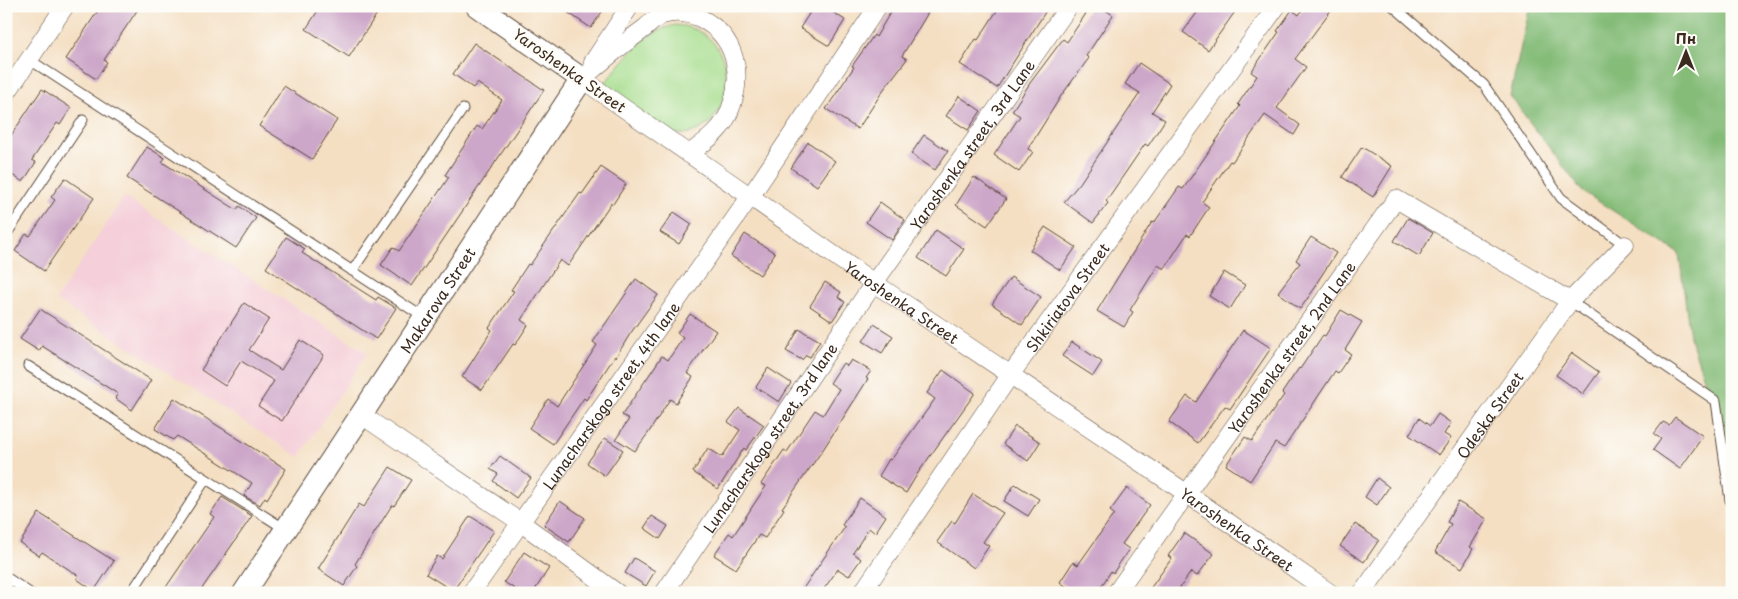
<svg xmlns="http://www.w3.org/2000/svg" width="1738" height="599" viewBox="0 0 1738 599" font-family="'Playpen Sans',sans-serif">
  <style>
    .built { fill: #f5cfd9 }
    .green { fill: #a6dd8d; stroke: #708456 }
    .forest { fill: #84bc78; stroke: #60734b }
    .building { fill: #cda7c9 }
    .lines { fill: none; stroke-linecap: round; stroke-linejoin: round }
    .service-casing { stroke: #574537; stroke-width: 11 }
    .minor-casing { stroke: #574537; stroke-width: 19 }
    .tertiary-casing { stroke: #574537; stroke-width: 24 }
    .service { stroke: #fff; stroke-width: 9 }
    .minor { stroke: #fff; stroke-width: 18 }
    .tertiary { stroke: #fff; stroke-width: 22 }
    .labels { text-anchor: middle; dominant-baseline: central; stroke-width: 5; stroke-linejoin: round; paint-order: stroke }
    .street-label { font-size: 15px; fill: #3b2a1e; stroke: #fdfcf7 }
  </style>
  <rect width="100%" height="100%" fill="#fdfcf7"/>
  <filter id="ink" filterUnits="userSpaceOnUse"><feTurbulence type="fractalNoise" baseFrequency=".02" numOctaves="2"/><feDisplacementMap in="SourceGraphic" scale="10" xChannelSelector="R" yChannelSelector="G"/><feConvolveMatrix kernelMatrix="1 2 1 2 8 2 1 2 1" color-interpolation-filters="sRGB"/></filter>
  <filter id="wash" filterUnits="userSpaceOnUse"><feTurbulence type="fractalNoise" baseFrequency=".0096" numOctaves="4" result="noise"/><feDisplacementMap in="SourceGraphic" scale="20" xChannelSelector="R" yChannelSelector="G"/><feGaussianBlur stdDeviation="1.12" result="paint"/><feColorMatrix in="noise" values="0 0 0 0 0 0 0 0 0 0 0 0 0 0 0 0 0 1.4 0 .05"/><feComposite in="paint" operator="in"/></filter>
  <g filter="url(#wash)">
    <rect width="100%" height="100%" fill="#f4dfc3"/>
    <polygon class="built" points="124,197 367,353 299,457 56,300"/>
    <path class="green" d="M675 25C751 29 737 147 669 133L604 84C624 60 643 32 675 25Z"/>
    <polygon class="forest" points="1530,6 1732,6 1732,462 1690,337 1679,253 1582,191 1510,96"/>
    <g id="blocks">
      <g class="building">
        <polygon points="101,6 140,6 104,60 107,62 96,79 66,59"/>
        <polygon points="321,6 382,6 349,57 306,29"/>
        <polygon points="558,6 606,6 591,28"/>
        <polygon points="814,6 823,6 845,20 829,46 800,28"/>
        <polygon points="894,6 932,6 902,56 907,59 884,89 858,129 826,109 854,67 852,66 874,35 876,37"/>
        <polygon points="1000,6 1049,6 997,88 960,64 976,39 978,40"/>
        <polygon points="1091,6 1099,6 1113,15 1086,56 1089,58 1061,96 1028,149 1033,152 1019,172 994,155 1020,116 1012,111 1030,83 1063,39 1067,42"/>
        <polygon points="1202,6 1239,6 1208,50 1183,32"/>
        <polygon points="1305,6 1334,6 1295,59 1306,67 1277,108 1300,125 1294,135 1265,115 1232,162 1230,161 1202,202 1209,207 1190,236 1187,234 1164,269 1158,265 1130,310 1133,312 1124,327 1097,311 1152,222 1154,223 1179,187 1183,189 1240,106 1238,104 1257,76 1251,72 1279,32 1277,31 1292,10 1299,15"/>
        <polygon points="474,43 544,90 412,286 381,265 393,247 399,251 449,177 445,175 477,126 482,129 502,100 477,83 473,88 453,74"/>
        <polygon points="1139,63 1170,84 1152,112 1165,120 1148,146 1145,144 1106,201 1108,203 1093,223 1064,202 1080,183 1140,93 1125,84"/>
        <polygon points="284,86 337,120 312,159 259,126"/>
        <polygon points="42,89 71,108 60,125 57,123 32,160 36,162 23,182 6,171 6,143"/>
        <polygon points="959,96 981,111 968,130 946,116"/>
        <polygon points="924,135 948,151 935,170 911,154"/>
        <polygon points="808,142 835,161 817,186 791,168"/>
        <polygon points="147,147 165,158 162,162 237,210 239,206 256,218 236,248 127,178"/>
        <polygon points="1362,147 1392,166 1373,197 1342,177"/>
        <polygon points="601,167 626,184 613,204 611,203 568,266 560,260 521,320 528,325 515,345 513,344 482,390 462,377 492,330 489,328 514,291 511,290 528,264 530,265 580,193 582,194"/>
        <polygon points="974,177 1006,199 987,226 956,205"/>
        <polygon points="65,178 94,198 44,271 15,251 26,234 30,236 55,200 51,197"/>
        <polygon points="880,202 905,220 892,240 866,222"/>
        <polygon points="674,212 692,224 679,244 660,232"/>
        <polygon points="1408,218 1433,233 1419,256 1394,241"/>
        <polygon points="1045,227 1076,247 1060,270 1030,250"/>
        <polygon points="936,230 964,249 946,276 918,258"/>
        <polygon points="745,234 775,253 760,275 731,256"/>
        <polygon points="286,237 305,249 302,253 376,300 378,297 396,308 376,339 266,268"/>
        <polygon points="1311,237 1336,253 1316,284 1317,285 1300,309 1278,292 1300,263 1296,260"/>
        <polygon points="1224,272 1245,285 1230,309 1209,296"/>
        <polygon points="1011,277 1041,297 1022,325 992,304"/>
        <polygon points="636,279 658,295 630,334 616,357 615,356 586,400 584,398 553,444 529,428 548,399 557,406 597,345 593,342"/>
        <polygon points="825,282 841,292 838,297 845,302 832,321 810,306"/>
        <polygon points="244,303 269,319 249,350 281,370 300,340 324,355 282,421 258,406 274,381 241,361 225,386 201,370"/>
        <polygon points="40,309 151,380 132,410 115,398 118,394 42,346 39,351 20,339"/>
        <polygon points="1341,310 1362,322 1345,350 1351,354 1338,373 1335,371 1284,448 1275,443 1250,481 1226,465 1245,437 1252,441 1284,395 1282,393 1299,368 1300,369 1323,335 1325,336"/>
        <polygon points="690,314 716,331 687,373 693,377 676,403 670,399 649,432 635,451 616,439 629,419 622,415 662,356 668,360 683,338 677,333"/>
        <polygon points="874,324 893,336 882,353 863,341"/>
        <polygon points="799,329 820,341 810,357 806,355 802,360 786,351"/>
        <polygon points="1243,330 1271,348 1230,409 1225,406 1198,443 1169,422 1187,396 1196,402"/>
        <polygon points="1072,342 1102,362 1093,376 1062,356"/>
        <polygon points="1572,353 1599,372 1583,394 1556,375"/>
        <polygon points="851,360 871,371 866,378 868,379 824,448 782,508 784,509 765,538 759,535 736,569 714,555 729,533 733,536 766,486 761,484 784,450 787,452 815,410 823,415 839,389 830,383 843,363 847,366"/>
        <polygon points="768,368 791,383 779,402 756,387"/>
        <polygon points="943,370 975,393 918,473 906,493 879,476 889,459 891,460 935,399 927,393"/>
        <polygon points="174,398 286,469 267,499 265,497 260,505 244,496 252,483 177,436 173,440 155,429"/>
        <polygon points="739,408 764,425 746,450 744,448 718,489 693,472 708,448 722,457 740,430 728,422"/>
        <polygon points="1438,414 1451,423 1444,434 1451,438 1439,455 1409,435 1419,418 1430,426"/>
        <polygon points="1675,417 1703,436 1680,469 1653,450 1661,439 1654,434 1663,422 1669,425"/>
        <polygon points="1015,426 1040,442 1028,461 1003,444"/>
        <polygon points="605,438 623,450 605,476 587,463"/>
        <polygon points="500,456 531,478 516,498 493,481 498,474 490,469"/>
        <polygon points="390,467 411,480 394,506 392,505 355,564 357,566 344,586 318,569 359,504 364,507"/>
        <polygon points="1377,478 1389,487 1377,505 1365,497"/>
        <polygon points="1015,484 1039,499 1028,516 1004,501"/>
        <polygon points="1127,488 1150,505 1122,544 1129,549 1113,573 1111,571 1097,593 1075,593 1060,582 1073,562 1078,565 1114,514 1110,511"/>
        <polygon points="973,494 1003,513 983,542 989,546 974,568 937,542 952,521 955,523"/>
        <polygon points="222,497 252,516 199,593 162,593 214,517 210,514"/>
        <polygon points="860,498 886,516 875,533 869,528 853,553 861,559 849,576 838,569 821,593 800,593 845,527 842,525"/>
        <polygon points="560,501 585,518 569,542 544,525"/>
        <polygon points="1458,502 1487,519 1470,547 1473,549 1462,568 1435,552 1451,524 1447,522"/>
        <polygon points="39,513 114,561 94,591 77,579 79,576 42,552 39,556 20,543"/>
        <polygon points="470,516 494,531 453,591 426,574 437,556 442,559"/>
        <polygon points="652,516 668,526 660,539 644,528"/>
        <polygon points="1355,524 1379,540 1364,562 1340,546"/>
        <polygon points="1184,533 1214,554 1197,576 1191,572 1176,593 1147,593 1172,558 1168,556"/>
        <polygon points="524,552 549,568 533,593 521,593 504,582"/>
        <polygon points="634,558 655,571 646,586 625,573"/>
      </g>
    </g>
  </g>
  <g filter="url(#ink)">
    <use href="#blocks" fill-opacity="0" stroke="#574537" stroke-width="1"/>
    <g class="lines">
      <defs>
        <g id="service">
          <polyline points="1393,6 1484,85 1561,198 1625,245"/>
          <polyline points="30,60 423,317"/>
          <polyline points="6,235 83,120"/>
          <polyline points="352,271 463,109"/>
          <polyline points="1570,301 1716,401 1730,500 1732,503"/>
          <polyline points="28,366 285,529"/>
          <polyline points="6,577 30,593"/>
          <polyline points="131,593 206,479"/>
        </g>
        <g id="minor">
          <polyline points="593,62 630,6"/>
          <path id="s1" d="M582 79 874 283 1186 493 1330 593"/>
          <path d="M582 79C602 61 623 44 645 28 650 24 657 16 663 15 675 11 690 13 700 18 736 36 744 74 730 110 723 130 705 142 689 154"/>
          <polyline points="6,94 65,6"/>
          <polyline points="360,414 520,522 617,593"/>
          <path id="s2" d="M471 593 750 197 878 6"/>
          <path id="s3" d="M664 593 874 283 1069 6"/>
          <path id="s4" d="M862 593 1011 374 1277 6"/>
          <path id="s5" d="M1116 593 1396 199 1570 301"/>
          <path id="s6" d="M1362 593 1570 301 1625 245"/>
        </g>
        <g id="tertiary">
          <path id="s7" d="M244 593 582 79 477 6"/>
        </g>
      </defs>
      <use href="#service" class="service-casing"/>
      <use href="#minor" class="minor-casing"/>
      <use href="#tertiary" class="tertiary-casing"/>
      <use href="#service" class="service"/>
      <use href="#minor" class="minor"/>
      <use href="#tertiary" class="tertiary"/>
    </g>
  </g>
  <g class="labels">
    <g class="street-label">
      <text transform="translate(570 70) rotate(35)">Yaroshenka Street</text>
      <text stroke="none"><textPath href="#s3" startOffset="544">Yaroshenka street, 3rd Lane</textPath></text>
      <text stroke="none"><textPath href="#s4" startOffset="360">Shkiriatova Street</textPath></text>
      <text stroke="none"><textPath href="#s7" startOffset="351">Makarova Street</textPath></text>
      <text stroke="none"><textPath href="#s1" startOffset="390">Yaroshenka Street</textPath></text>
      <text stroke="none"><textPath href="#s5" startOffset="302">Yaroshenka street, 2nd Lane</textPath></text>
      <text stroke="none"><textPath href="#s2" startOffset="242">Lunacharskogo street, 4th lane</textPath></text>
      <text stroke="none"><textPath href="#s6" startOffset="219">Odeska Street</textPath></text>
      <text stroke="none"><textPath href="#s3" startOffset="188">Lunacharskogo street, 3rd lane</textPath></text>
      <text stroke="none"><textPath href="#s1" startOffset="795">Yaroshenka Street</textPath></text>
    </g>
  </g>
  <rect width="1738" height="599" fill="none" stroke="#fdfcf7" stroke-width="25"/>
  <g transform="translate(1686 52)" stroke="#fdfcf7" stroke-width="4" paint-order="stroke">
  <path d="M0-4L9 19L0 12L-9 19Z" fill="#3b2a1e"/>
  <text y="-8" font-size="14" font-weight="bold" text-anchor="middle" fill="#3b2a1e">Пн</text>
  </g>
</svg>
